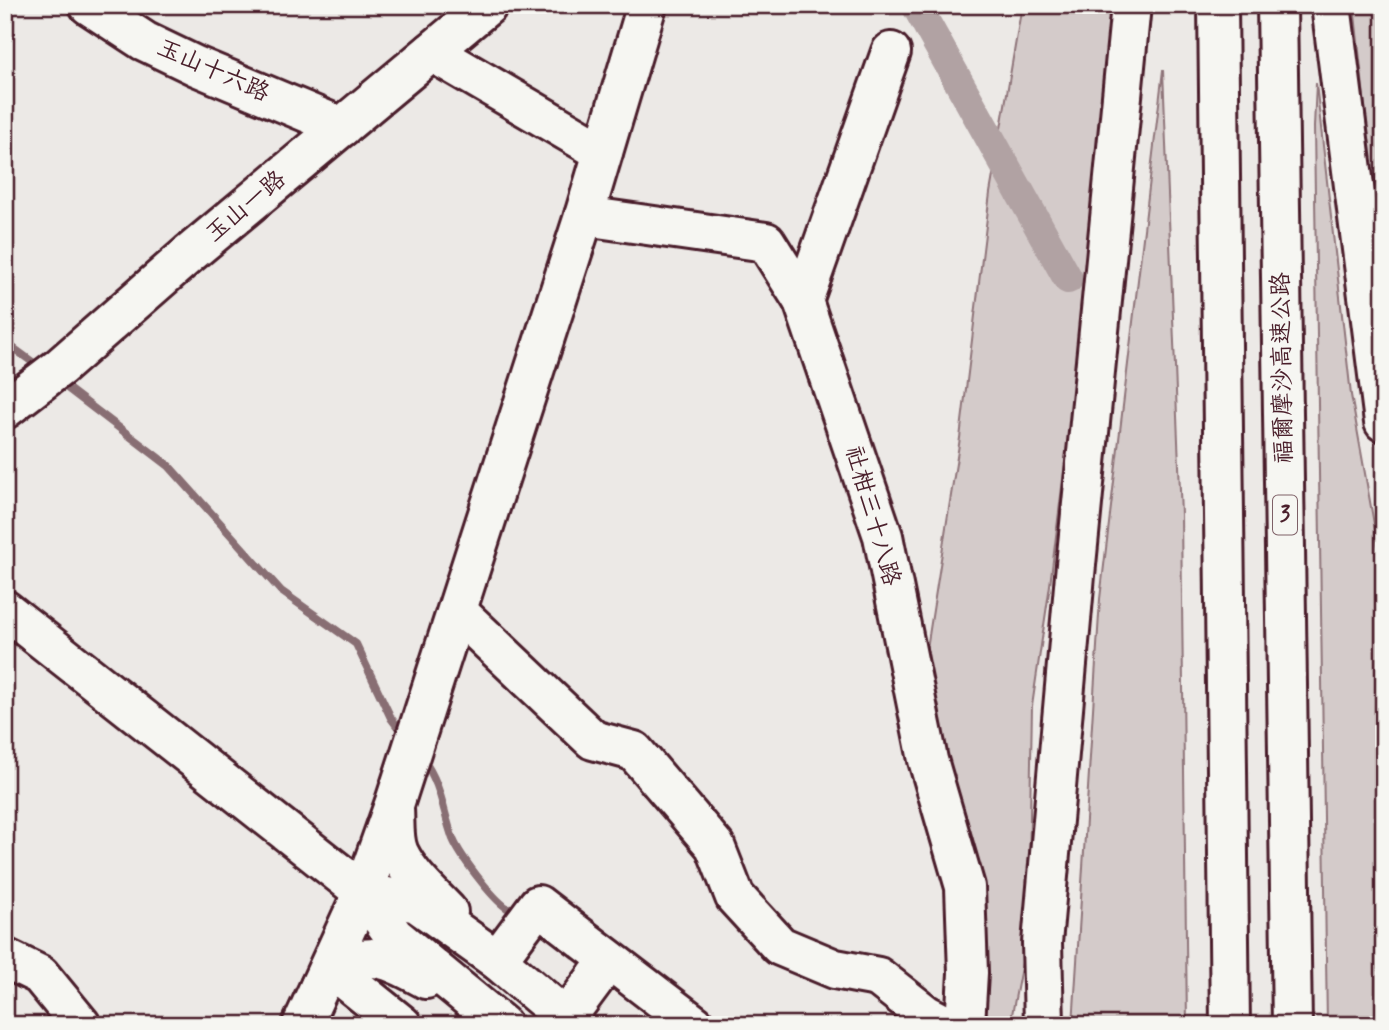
<svg xmlns="http://www.w3.org/2000/svg" width="1389" height="1030" viewBox="0 0 1389 1030" font-family="Mynerve,'LXGW WenKai TC',sans-serif">
  <style>
    .green { fill: #d4cbca; stroke: #8f757a; stroke-width: 2 }
    .lines { fill: none; stroke-linecap: round; stroke-linejoin: round }
    .stream { stroke: #886e73; stroke-width: 8 }
    .canal { stroke: #b1a2a3; stroke-width: 30 }
    .minor-casing { stroke: #4a1f2b; stroke-width: 44 }
    .major-casing { stroke: #4a1f2b; stroke-width: 44 }
    .highway-casing { stroke: #4a1f2b; stroke-width: 44 }
    .minor { stroke: #f6f6f2; stroke-width: 38 }
    .major { stroke: #f6f6f2; stroke-width: 38 }
    .highway { stroke: #f6f6f2; stroke-width: 38 }
    .labels { text-anchor: middle; dominant-baseline: central; stroke-width: 7; stroke-linejoin: round; paint-order: stroke }
    .shield { fill: #f6f6f2; stroke: #7e6067; stroke-width: 2 }
    .shield-label { font-size: 23px; font-weight: bold; fill: #4a1f2b }
    .street-label { font-size: 24px; fill: #4a1f2b; stroke: #f6f6f2 }
  </style>
  <rect width="100%" height="100%" fill="#ece9e6"/>
  <filter id="ink" filterUnits="userSpaceOnUse"><feTurbulence type="fractalNoise" baseFrequency=".0143" numOctaves="2"/><feDisplacementMap in="SourceGraphic" scale="14" xChannelSelector="R" yChannelSelector="G"/><feConvolveMatrix kernelMatrix="1 2 1 2 8 2 1 2 1" color-interpolation-filters="sRGB"/></filter>
  <g filter="url(#ink)">
    <g class="green">
      <polygon points="1022,5 1117,5 1111,88 1050,585 1032,706 1028,931 1010,1025 979,1025 925,661 960,438 990,193"/>
      <polygon points="1354,5 1384,5 1384,267 1381,254"/>
      <polygon points="1163,70 1181,515 1187,1025 1073,1025 1100,599"/>
      <polygon points="1316,83 1351,395 1384,580 1384,1025 1327,1025 1314,127"/>
    </g>
    <g class="lines">
      <g class="stream">
        <polyline points="5,342 42,369"/>
        <polyline points="58,381 169,466 281,591 356,644 391,718 403,734"/>
        <path d="M422 758C442 785 442 809 453 839 460 856 492 898 507 908"/>
      </g>
      <polyline class="canal" points="916,5 1068,279"/>
      <defs>
        <g id="minor">
          <polyline points="89,5 144,41 196,66 342,127"/>
          <polyline points="432,52 603,152"/>
          <polyline points="584,216 766,242 803,301 883,536 928,760 965,887 968,973 965,1025"/>
          <polyline points="803,301 891,52"/>
          <polyline points="5,409 60,367 189,254 488,5"/>
          <polyline points="458,612 593,740 634,751 715,846 735,897 780,946 835,969 878,977 925,1014 946,1025"/>
          <polyline points="5,958 40,975 81,1025"/>
          <polyline points="497,960 538,905 695,1025"/>
          <polyline points="336,972 402,1025"/>
          <polyline points="566,1018 609,960"/>
        </g>
        <g id="major">
          <polyline points="5,610 363,892 394,936 502,1025"/>
          <path d="M394 809C395 823 393 840 399 853 410 876 431 894 448 912"/>
          <polyline points="363,892 417,903 497,960 574,1025"/>
          <path d="M320 986C362 947 378 953 426 979"/>
          <polyline points="302,1025 363,892 394,805 584,216 647,5"/>
        </g>
        <g id="highway">
          <polyline points="1218,5 1230,1025"/>
          <polyline points="1277,5 1292,1025"/>
          <polyline points="1331,5 1384,422"/>
          <polyline points="1044,1025 1042,943 1075,575 1131,5"/>
        </g>
      </defs>
      <use href="#minor" class="minor-casing"/>
      <use href="#major" class="major-casing"/>
      <use href="#highway" class="highway-casing"/>
      <use href="#minor" class="minor"/>
      <use href="#major" class="major"/>
      <use href="#highway" class="highway"/>
    </g>
  </g>
  <g class="labels">
    <rect class="shield" x="1273" y="495.5" width="24" height="39" rx="5"/>
    <g class="shield-label">
      <text x="1285" y="515">3</text>
    </g>
    <g class="street-label">
      <text transform="translate(213 71) rotate(24)">玉山十六路</text>
      <text transform="translate(246 207) rotate(-40)">玉山一路</text>
      <text transform="translate(1283 368) rotate(-91)">福爾摩沙高速公路</text>
      <text transform="translate(872 516) rotate(74)">社柑三十八路</text>
    </g>
  </g>
  <rect width="1389" height="1030" fill="none" stroke="#f6f6f2" stroke-width="28"/>
  <rect x="14" y="14" width="1361" height="1002" fill="none" stroke="#4a1f2b" stroke-width="2.5" filter="url(#ink)"/>
</svg>
